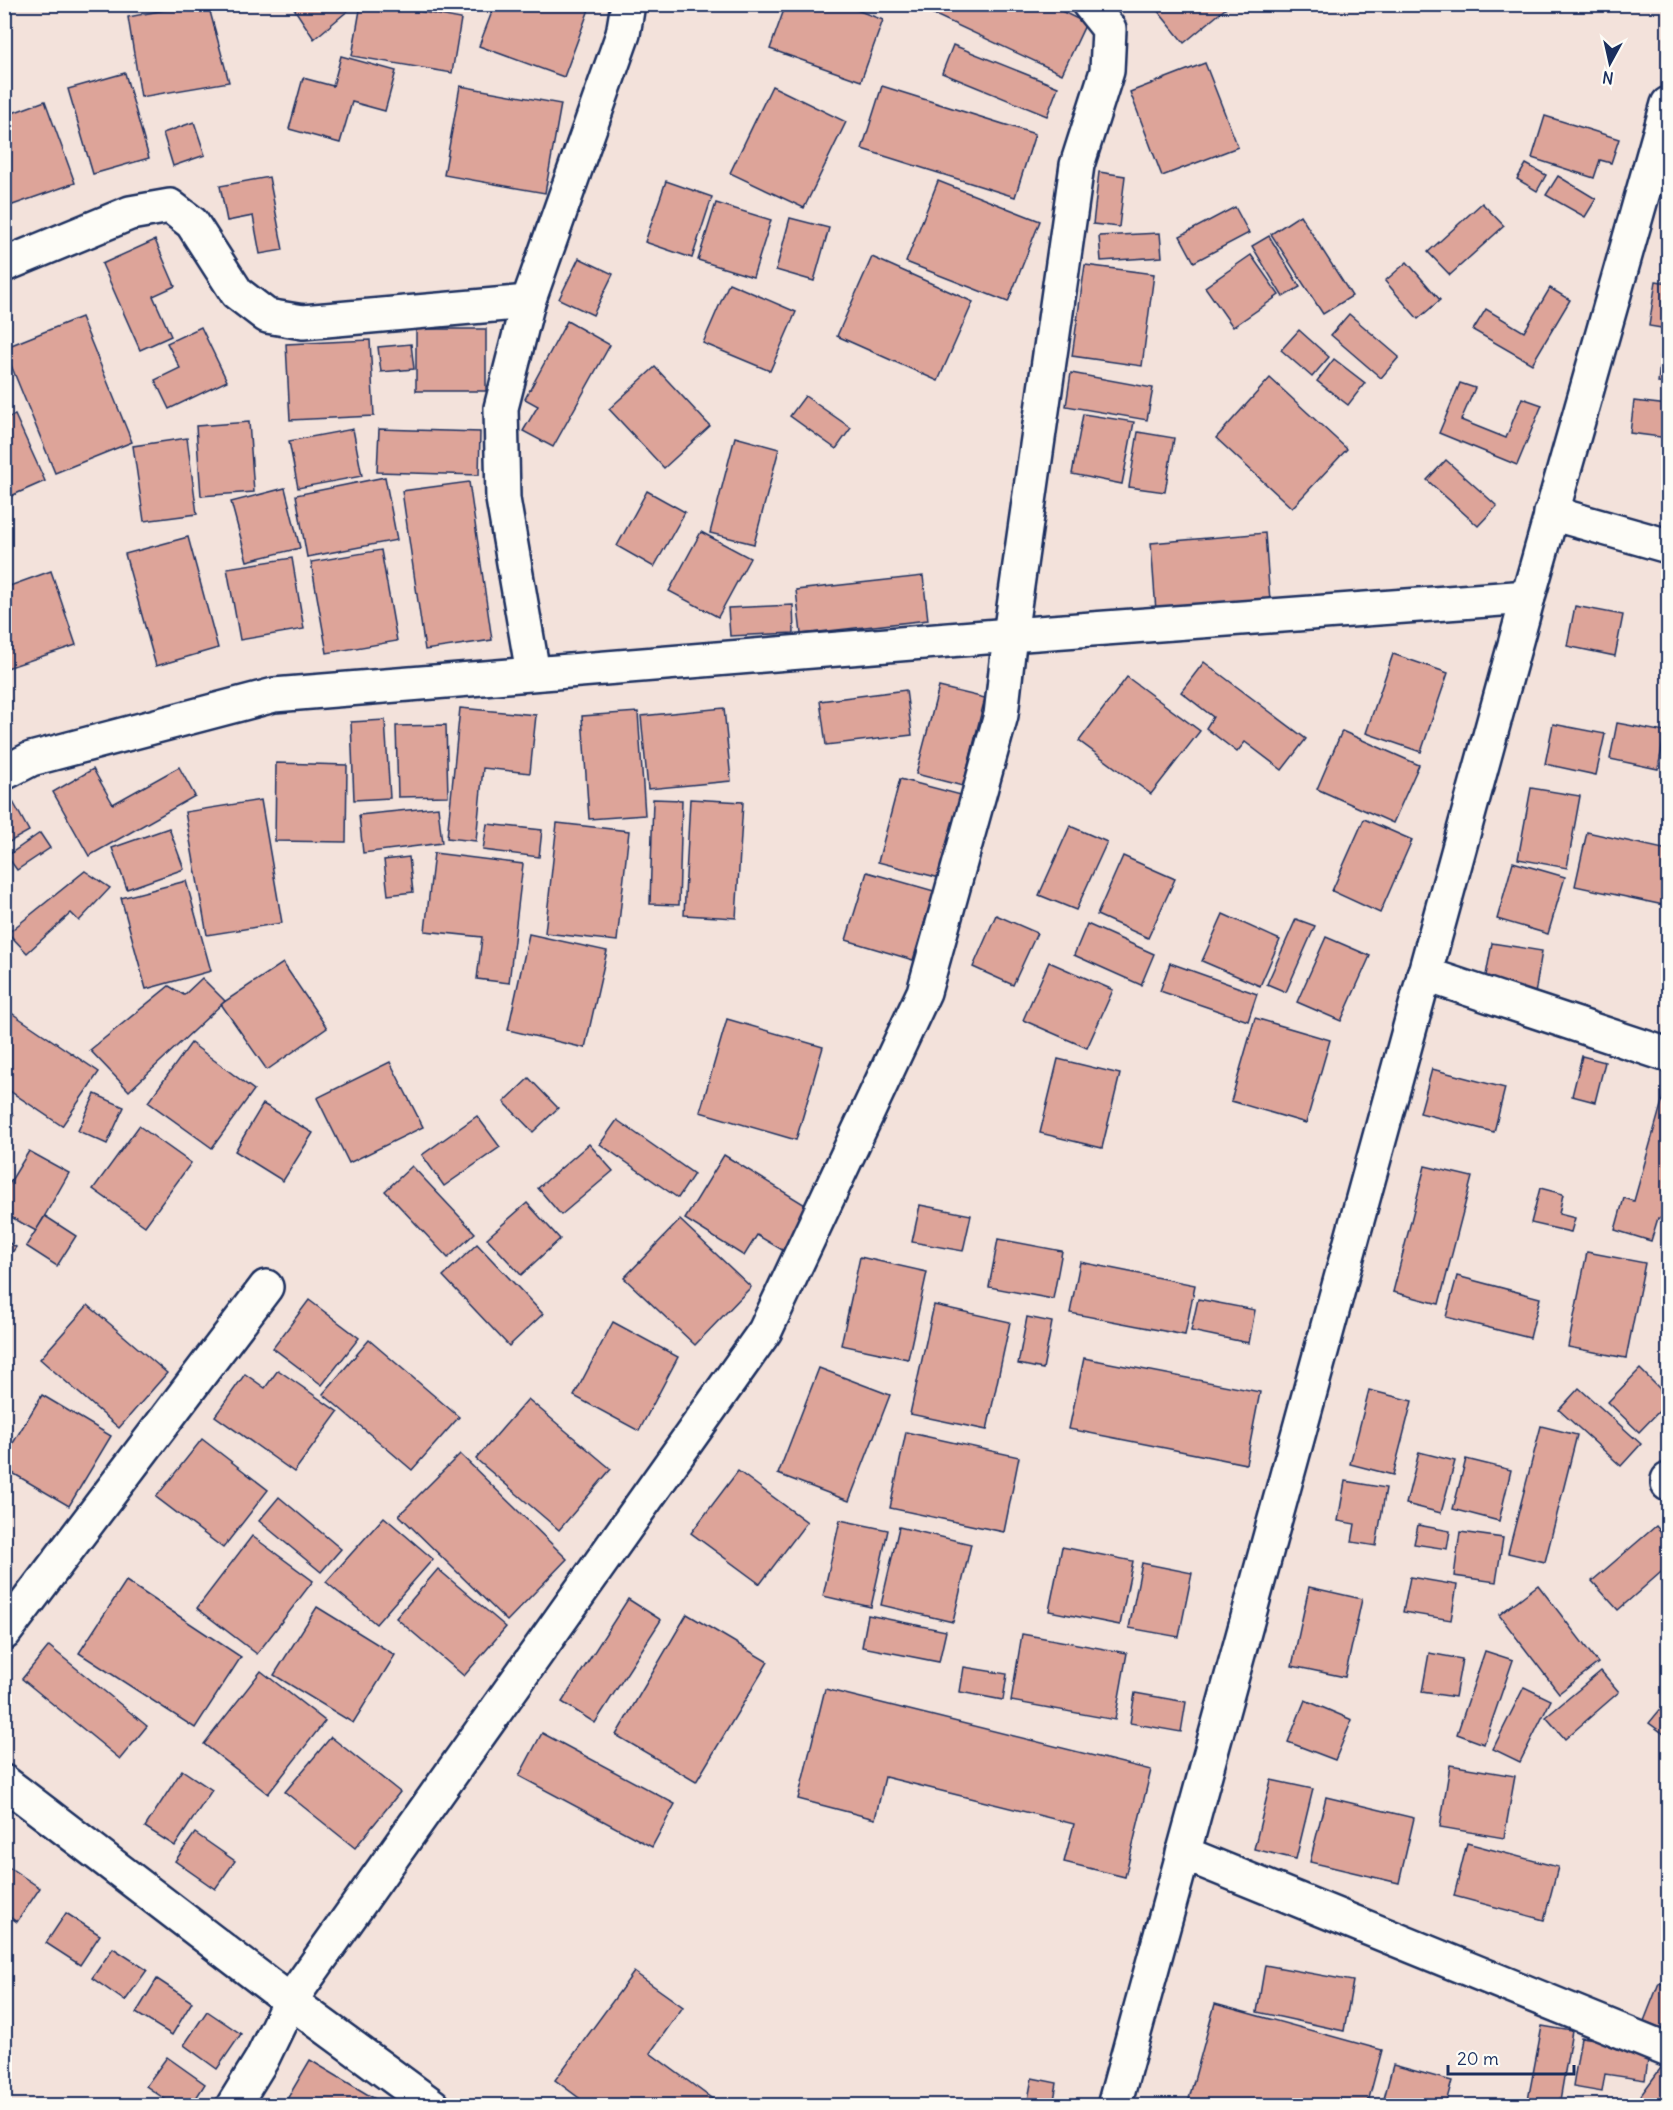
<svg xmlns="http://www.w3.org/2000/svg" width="1673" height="2110" viewBox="0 0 1673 2110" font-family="Delius,sans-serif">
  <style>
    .building { fill: #dda499; stroke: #1b2f5e; stroke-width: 1.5 }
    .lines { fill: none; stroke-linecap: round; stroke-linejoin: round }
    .minor-casing { stroke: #1b2f5e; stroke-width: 38 }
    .tertiary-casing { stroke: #1b2f5e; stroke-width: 38 }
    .minor { stroke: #fdfcf7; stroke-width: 33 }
    .tertiary { stroke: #fdfcf7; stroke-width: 33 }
  </style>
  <rect width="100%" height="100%" fill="#f3e2db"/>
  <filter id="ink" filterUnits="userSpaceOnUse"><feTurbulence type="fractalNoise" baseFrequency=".0167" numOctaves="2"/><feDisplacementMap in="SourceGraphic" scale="12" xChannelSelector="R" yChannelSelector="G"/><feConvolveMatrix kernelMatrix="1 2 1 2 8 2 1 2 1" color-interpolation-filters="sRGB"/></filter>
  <g filter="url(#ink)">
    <g class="building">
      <polygon points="196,4 208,4 229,82 141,97 128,17"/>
      <polygon points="291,4 356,4 314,39"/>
      <polygon points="361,4 380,4 461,19 452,73 352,56"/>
      <polygon points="458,4 476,4 475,10"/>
      <polygon points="495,4 591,4 564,77 479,46"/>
      <polygon points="786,4 841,4 883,20 861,81 770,49"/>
      <polygon points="1047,4 1086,23 1062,74 914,5"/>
      <polygon points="1152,4 1231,4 1184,43"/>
      <polygon points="953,45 1058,87 1047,116 942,73"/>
      <polygon points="341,56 396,71 385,111 352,102 340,143 289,129 303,78 333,86"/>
      <polygon points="1205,63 1238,147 1162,176 1130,92"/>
      <polygon points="125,73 149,158 93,174 68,89"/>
      <polygon points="460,86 561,104 545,193 444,175"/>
      <polygon points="772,86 846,122 804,208 730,173"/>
      <polygon points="882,86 1035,134 1015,197 862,149"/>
      <polygon points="45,101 75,183 7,207 4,199 4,116"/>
      <polygon points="1545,116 1619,139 1611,163 1600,160 1594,178 1532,158"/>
      <polygon points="194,122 205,155 173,166 163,133"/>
      <polygon points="1526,164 1546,175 1537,191 1517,179"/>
      <polygon points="1099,172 1125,176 1119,227 1093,224"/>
      <polygon points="1558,176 1596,199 1585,217 1546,195"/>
      <polygon points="269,177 283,250 260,254 253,216 227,221 220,186"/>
      <polygon points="666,181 712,197 692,258 645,242"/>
      <polygon points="938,181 1040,221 1008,302 906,262"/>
      <polygon points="716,203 771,220 753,277 698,260"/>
      <polygon points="1482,203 1504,226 1450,275 1428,252"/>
      <polygon points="1235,207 1249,233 1194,262 1180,236"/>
      <polygon points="1300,215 1352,296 1323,314 1271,234"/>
      <polygon points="790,218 829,228 814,281 776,270"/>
      <polygon points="1160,233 1162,257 1101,261 1099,236"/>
      <polygon points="1269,236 1300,287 1283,297 1252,246"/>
      <polygon points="155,240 175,286 153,296 171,336 140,350 102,264"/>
      <polygon points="1251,255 1279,295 1233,327 1205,287"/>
      <polygon points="872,257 973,302 938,381 837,336"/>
      <polygon points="579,258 613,274 593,315 559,299"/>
      <polygon points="1407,262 1440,300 1418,319 1385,281"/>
      <polygon points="1085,265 1154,274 1142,366 1072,356"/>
      <polygon points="1656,281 1668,283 1668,329 1649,326"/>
      <polygon points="729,283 796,312 770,371 703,343"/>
      <polygon points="1550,288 1570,300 1532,364 1473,330 1486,309 1524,332"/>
      <polygon points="1349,314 1399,357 1381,378 1331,335"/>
      <polygon points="81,317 132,442 55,473 4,348"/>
      <polygon points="567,321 610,345 553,447 523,431 538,406 525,399"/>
      <polygon points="201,327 227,381 169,409 155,380 180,368 167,343"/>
      <rect x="416" y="329" width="70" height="62"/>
      <polygon points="1299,330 1329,357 1312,377 1281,350"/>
      <polygon points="370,340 374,416 290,420 286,344"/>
      <polygon points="411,344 414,369 381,372 378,347"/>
      <polygon points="1661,352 1668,353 1668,384 1658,383"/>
      <polygon points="1334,359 1365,383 1348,405 1317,381"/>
      <polygon points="655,367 710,426 664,468 609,409"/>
      <polygon points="1071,373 1153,388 1147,420 1066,406"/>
      <polygon points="1270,378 1347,449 1292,508 1216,438"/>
      <polygon points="1460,383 1475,388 1461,420 1506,438 1522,398 1542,405 1517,465 1439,433"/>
      <polygon points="805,396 851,428 836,449 790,416"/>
      <polygon points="1634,401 1668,405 1668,438 1630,433"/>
      <polygon points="1083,414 1134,422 1122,484 1072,474"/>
      <polygon points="15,415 45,481 4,499 4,419"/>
      <polygon points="249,422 254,492 201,496 196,426"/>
      <polygon points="353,429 362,476 298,488 289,441"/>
      <polygon points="379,429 480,432 479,475 377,472"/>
      <polygon points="1138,432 1174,438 1165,492 1129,487"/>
      <polygon points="735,437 779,449 754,544 710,533"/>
      <polygon points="187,438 197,514 144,521 133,446"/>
      <polygon points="1446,460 1497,506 1478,526 1427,480"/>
      <polygon points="385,477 397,540 307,557 296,495"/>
      <polygon points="469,482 492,640 425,650 402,491"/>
      <polygon points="285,488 300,548 247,561 231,502"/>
      <polygon points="647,491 685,512 654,567 617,546"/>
      <polygon points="701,532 750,558 718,617 669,591"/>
      <polygon points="1265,533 1270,601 1156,611 1151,543"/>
      <polygon points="188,537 218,648 156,666 125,554"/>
      <polygon points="381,550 397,641 327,653 311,562"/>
      <polygon points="292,558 304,629 240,640 227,568"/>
      <polygon points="51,571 76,645 4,669 4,588"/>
      <polygon points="923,576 928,620 801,634 796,590"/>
      <polygon points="793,605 794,633 730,636 728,608"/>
      <polygon points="1575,606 1623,615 1615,656 1567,646"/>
      <polygon points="1393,654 1448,673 1421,752 1366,733"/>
      <polygon points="1204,662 1306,739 1282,770 1245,742 1237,752 1206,728 1213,717 1181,692"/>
      <polygon points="1127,677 1200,731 1151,794 1079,741"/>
      <polygon points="939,687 985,698 963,786 916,774"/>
      <polygon points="906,690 912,735 826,745 820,701"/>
      <polygon points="460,708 536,715 530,773 483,768 476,841 447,838"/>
      <polygon points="724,708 731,781 648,789 641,716"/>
      <polygon points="638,712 645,815 589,819 582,716"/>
      <polygon points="385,720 390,798 354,800 351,722"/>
      <polygon points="1617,723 1665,732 1658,769 1610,759"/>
      <polygon points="1553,724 1605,734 1596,775 1545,764"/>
      <polygon points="446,725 448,796 398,797 396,726"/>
      <polygon points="1342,731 1419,765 1393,823 1317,789"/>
      <polygon points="276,763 347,765 346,842 275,841"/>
      <polygon points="179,767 195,796 89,856 53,792 93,769 113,804"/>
      <polygon points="900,779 961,795 940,878 878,862"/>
      <polygon points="1531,788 1580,796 1567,868 1518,859"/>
      <polygon points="653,799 682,800 679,905 650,904"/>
      <polygon points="690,799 743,802 736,918 684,915"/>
      <polygon points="12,800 29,831 4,845 4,804"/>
      <polygon points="261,800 282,923 207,935 185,812"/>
      <polygon points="438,807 442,843 363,853 359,815"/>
      <polygon points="1364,819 1412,840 1380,913 1332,891"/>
      <polygon points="557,823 629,831 617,941 545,933"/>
      <polygon points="487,824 542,830 539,857 483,850"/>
      <polygon points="1070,826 1107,842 1076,910 1039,895"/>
      <polygon points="169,828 184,869 127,889 112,848"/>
      <polygon points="1587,832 1668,850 1668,906 1575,886"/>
      <polygon points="40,833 50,848 17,870 7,856"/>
      <polygon points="434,853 523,864 509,983 477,979 482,937 425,931"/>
      <polygon points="1123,856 1175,879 1148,938 1097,915"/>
      <polygon points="409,857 413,892 388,895 384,860"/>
      <polygon points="1513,862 1565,877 1548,934 1497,919"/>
      <polygon points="85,871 110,888 79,921 71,913 27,953 8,933"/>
      <polygon points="867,872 934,891 913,960 846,940"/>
      <polygon points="186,881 211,971 146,989 121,898"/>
      <polygon points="1223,914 1280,940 1260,986 1202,961"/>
      <polygon points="996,915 1037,933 1013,985 973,967"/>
      <polygon points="1296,919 1315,926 1286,992 1267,984"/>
      <polygon points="1087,924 1154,954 1141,985 1074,955"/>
      <polygon points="529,934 607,951 585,1048 508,1030"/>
      <polygon points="1326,937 1370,956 1341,1021 1297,1002"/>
      <polygon points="1492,943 1542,951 1535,994 1484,986"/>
      <polygon points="1049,962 1113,990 1087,1048 1023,1020"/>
      <polygon points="283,963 327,1028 267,1070 221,1004"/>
      <polygon points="1170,963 1257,994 1248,1021 1160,991"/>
      <polygon points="202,978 225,1001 129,1091 90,1050 169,986 184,995"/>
      <polygon points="7,1010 99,1072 62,1126 4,1087 4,1014"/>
      <polygon points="1255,1018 1330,1040 1306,1123 1231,1101"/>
      <polygon points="727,1019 823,1047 796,1140 700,1112"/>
      <polygon points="191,1043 254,1090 212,1148 148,1102"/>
      <polygon points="1582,1056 1605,1062 1595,1102 1572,1096"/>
      <polygon points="1058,1059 1120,1074 1102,1148 1040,1133"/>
      <polygon points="390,1062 423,1127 349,1163 317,1098"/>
      <polygon points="1432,1069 1505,1088 1494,1132 1420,1113"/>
      <polygon points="529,1078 558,1108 533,1132 504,1102"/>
      <polygon points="95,1094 124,1107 107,1144 78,1131"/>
      <polygon points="1663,1098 1668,1099 1668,1221 1658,1218 1651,1241 1615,1230 1624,1198 1634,1201"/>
      <polygon points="263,1104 313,1133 283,1181 235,1151"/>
      <polygon points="4,1109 13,1115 4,1129"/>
      <polygon points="477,1116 500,1147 444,1186 422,1155"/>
      <polygon points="617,1120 694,1174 678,1198 600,1144"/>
      <polygon points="139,1126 191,1163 145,1226 93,1189"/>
      <polygon points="589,1144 613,1171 561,1215 538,1188"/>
      <polygon points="29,1151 69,1173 36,1231 4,1213 4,1192"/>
      <polygon points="724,1155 815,1211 789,1254 757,1235 744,1256 685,1219"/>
      <polygon points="412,1166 475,1233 448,1258 385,1191"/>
      <polygon points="1425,1166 1472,1177 1439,1304 1393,1292"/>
      <polygon points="1540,1188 1563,1194 1559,1214 1575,1218 1571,1232 1531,1223"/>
      <polygon points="527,1203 560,1239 521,1275 487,1238"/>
      <polygon points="920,1205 971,1215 963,1251 912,1242"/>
      <polygon points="45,1216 76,1236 57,1266 26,1246"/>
      <polygon points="680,1220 751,1287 695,1345 624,1278"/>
      <polygon points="998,1239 1062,1251 1053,1299 989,1287"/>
      <polygon points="4,1240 16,1247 4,1264"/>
      <polygon points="477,1244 543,1314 509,1346 443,1276"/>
      <polygon points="1587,1252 1645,1263 1626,1358 1568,1347"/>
      <polygon points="860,1257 927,1272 908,1359 841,1345"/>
      <polygon points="1080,1262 1195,1285 1185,1335 1070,1313"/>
      <polygon points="1457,1276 1540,1298 1530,1338 1446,1317"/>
      <polygon points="1198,1299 1255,1310 1249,1343 1191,1331"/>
      <polygon points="309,1300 359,1338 322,1385 273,1348"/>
      <polygon points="88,1305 167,1373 119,1428 40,1359"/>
      <polygon points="934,1305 1010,1322 987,1430 910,1414"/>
      <polygon points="1027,1317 1052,1322 1043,1369 1018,1364"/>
      <polygon points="613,1322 678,1357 639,1431 574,1396"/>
      <polygon points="369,1340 459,1417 412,1470 323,1394"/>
      <polygon points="1084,1358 1260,1392 1246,1464 1069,1429"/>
      <polygon points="819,1368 890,1395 849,1501 778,1474"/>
      <polygon points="1640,1369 1668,1397 1668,1402 1639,1432 1608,1402"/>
      <polygon points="278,1370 338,1412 294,1472 215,1416 245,1374 265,1388"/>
      <polygon points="1579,1388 1641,1444 1621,1466 1559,1410"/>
      <polygon points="1369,1390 1412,1401 1393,1475 1350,1464"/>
      <polygon points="42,1395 111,1436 69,1506 4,1468 4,1458"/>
      <polygon points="528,1399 611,1469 559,1530 476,1459"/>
      <polygon points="1541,1426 1577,1435 1545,1562 1508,1553"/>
      <polygon points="906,1432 1019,1457 1004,1532 890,1508"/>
      <polygon points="202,1439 268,1490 223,1548 156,1497"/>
      <polygon points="1419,1452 1455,1461 1441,1513 1406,1504"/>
      <polygon points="460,1454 567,1559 507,1621 399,1515"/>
      <polygon points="1466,1459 1511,1470 1499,1521 1453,1509"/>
      <polygon points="738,1471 807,1522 760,1584 691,1533"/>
      <polygon points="1345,1481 1386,1488 1376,1546 1352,1542 1355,1524 1338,1521"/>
      <polygon points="279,1497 341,1549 321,1572 259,1521"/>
      <polygon points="384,1517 433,1559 376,1624 326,1582"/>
      <polygon points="840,1520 888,1530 871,1607 823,1596"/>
      <polygon points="1418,1525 1450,1531 1447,1549 1414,1544"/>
      <polygon points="1656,1526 1668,1540 1668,1566 1618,1610 1592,1581"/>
      <polygon points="899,1527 971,1544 953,1622 881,1605"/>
      <polygon points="1460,1532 1503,1538 1496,1582 1454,1576"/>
      <polygon points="252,1536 313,1581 257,1654 197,1608"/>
      <polygon points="1062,1547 1133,1561 1120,1625 1049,1611"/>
      <polygon points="1142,1563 1192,1573 1179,1637 1129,1628"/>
      <polygon points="438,1569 506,1627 464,1676 396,1618"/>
      <polygon points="1410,1577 1457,1585 1451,1620 1403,1612"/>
      <polygon points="126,1581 241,1657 195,1728 79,1653"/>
      <polygon points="1538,1585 1598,1663 1559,1693 1499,1615"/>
      <polygon points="1309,1587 1362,1599 1345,1677 1292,1666"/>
      <polygon points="628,1599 661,1620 595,1723 562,1702"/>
      <polygon points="317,1607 395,1655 353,1723 274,1675"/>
      <polygon points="687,1614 768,1662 696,1782 616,1735"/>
      <polygon points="868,1615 946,1631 939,1662 862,1647"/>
      <polygon points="1022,1634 1127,1653 1115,1720 1011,1701"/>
      <polygon points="49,1646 147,1726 120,1759 22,1679"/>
      <polygon points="1485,1651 1513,1660 1484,1744 1457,1734"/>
      <polygon points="1429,1653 1462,1659 1455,1697 1422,1692"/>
      <polygon points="964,1667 1007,1674 1003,1700 960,1692"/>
      <polygon points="261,1671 325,1721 268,1794 204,1744"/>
      <polygon points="1601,1671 1619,1692 1565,1739 1546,1717"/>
      <polygon points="1524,1687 1551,1700 1520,1762 1493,1749"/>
      <polygon points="825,1689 1151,1770 1125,1877 1064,1862 1074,1824 885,1777 875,1819 798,1799"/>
      <polygon points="1135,1693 1186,1702 1181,1732 1130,1723"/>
      <polygon points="1305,1700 1352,1720 1335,1760 1288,1742"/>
      <polygon points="1668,1700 1668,1737 1649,1723"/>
      <polygon points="542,1733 675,1804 652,1847 519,1776"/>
      <polygon points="331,1737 400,1792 355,1848 285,1792"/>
      <polygon points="1450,1765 1515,1776 1504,1838 1440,1827"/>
      <polygon points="182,1770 212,1790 175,1846 145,1827"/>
      <polygon points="1271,1780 1313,1789 1296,1859 1254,1849"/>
      <polygon points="1326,1797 1414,1818 1399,1883 1310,1862"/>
      <polygon points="195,1833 235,1861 215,1889 175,1861"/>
      <polygon points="1467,1843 1558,1867 1544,1920 1454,1896"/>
      <polygon points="4,1864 40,1888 17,1922 4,1913"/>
      <polygon points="66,1913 100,1935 80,1965 46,1943"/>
      <polygon points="113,1948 147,1970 125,2001 92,1978"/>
      <polygon points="1265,1965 1353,1981 1344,2031 1257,2012"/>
      <polygon points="634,1972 683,2007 650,2053 722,2106 590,2106 555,2080"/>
      <polygon points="157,1979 192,2002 172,2035 136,2013"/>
      <polygon points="1659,1983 1668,1986 1668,2031 1644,2021"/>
      <polygon points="1215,2004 1382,2050 1367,2106 1187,2106"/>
      <polygon points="207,2011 241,2034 217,2069 184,2045"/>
      <polygon points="1542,2026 1572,2031 1559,2106 1528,2100"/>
      <polygon points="1581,2037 1650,2047 1645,2080 1605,2074 1602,2092 1573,2087"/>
      <polygon points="167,2057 205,2084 191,2106 175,2106 146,2086"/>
      <polygon points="310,2060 387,2106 283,2106"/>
      <polygon points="1666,2061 1668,2063 1668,2106 1633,2106"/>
      <polygon points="1393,2065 1452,2081 1445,2106 1382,2106"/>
      <polygon points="1032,2078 1057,2083 1053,2106 1027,2105"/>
    </g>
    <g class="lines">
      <defs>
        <g id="minor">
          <polyline points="4,265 130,213 170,206 192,223 237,293 267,316 303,322 528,302"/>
          <polyline points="1551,513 1668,546"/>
          <polyline points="533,673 503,499 501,408 528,302 623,34 628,4"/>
          <polyline points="4,773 31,759 274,695 1010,635 1528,597"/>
          <polyline points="1424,974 1668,1055"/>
          <polyline points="1668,1480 1668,1484"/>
          <polyline points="4,1633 266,1287"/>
          <polyline points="4,1782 290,2001 433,2106"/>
          <polyline points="1183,1853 1668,2050"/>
          <polyline points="233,2106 262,2059 290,2001 765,1331 924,992 1001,715 1010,635 1077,165 1107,71 1109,29 1089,4"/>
        </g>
        <polyline id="tertiary" points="1114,2106 1528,597 1668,104"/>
      </defs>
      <use href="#minor" class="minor-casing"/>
      <use href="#tertiary" class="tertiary-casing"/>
      <use href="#minor" class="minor"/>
      <use href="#tertiary" class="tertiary"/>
    </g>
  </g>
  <rect width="1673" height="2110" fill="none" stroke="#fdfcf7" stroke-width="24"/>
  <rect x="12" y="12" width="1649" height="2086" fill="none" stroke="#1b2f5e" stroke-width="2" filter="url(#ink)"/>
  <g transform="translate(1610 63) rotate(188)" stroke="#fdfcf7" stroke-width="4.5" paint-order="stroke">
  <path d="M0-4.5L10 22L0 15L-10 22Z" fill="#1b2f5e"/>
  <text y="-9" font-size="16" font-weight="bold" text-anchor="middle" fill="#1b2f5e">N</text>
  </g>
  <path d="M1448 2065v9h126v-9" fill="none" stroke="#1b2f5e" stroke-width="3"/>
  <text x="1457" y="2065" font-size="18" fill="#1b2f5e" stroke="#fdfcf7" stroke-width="4.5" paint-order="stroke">20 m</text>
</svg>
